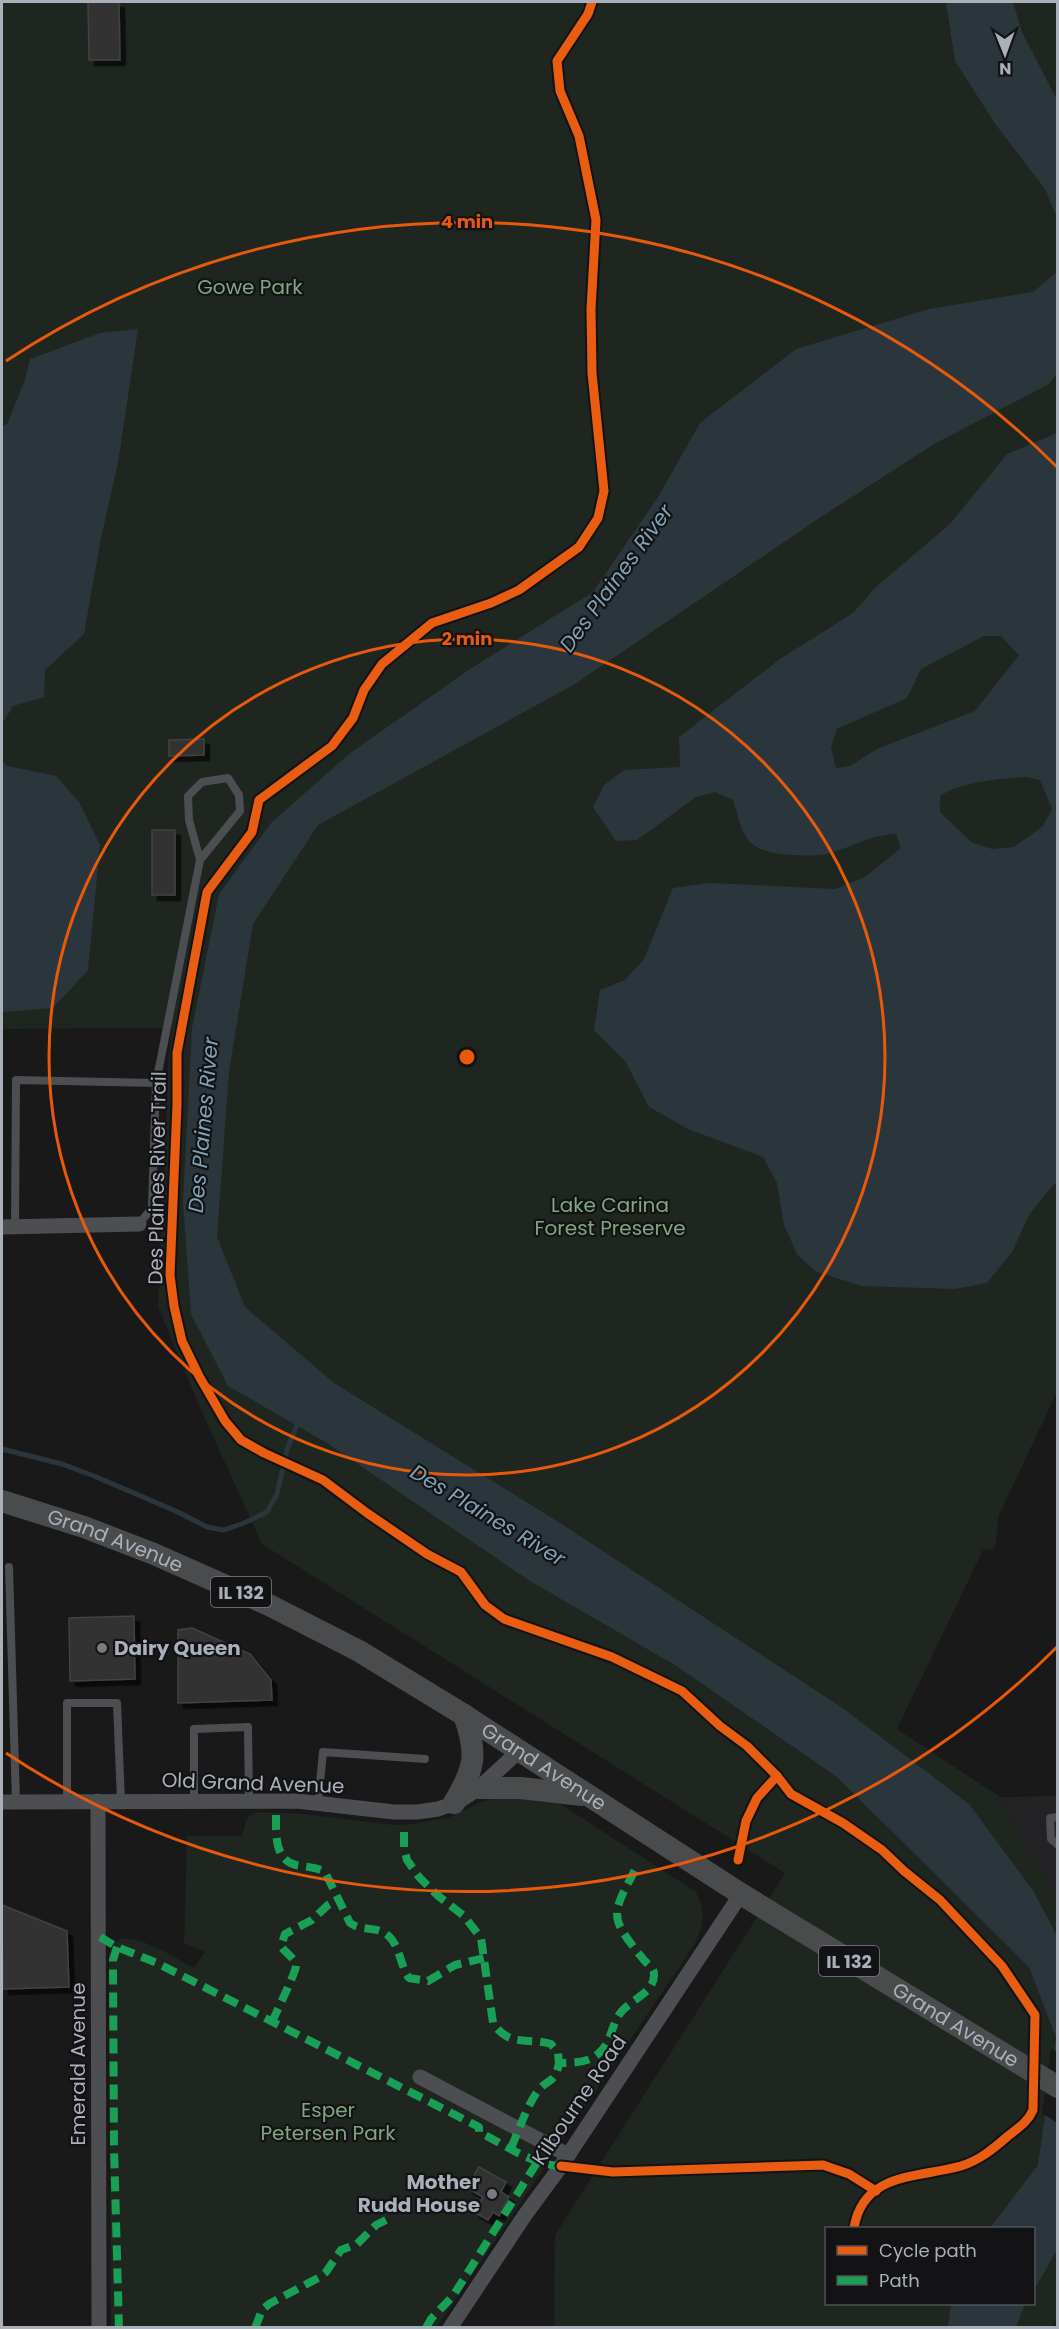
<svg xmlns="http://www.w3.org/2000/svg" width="1059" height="2329" viewBox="0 0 1059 2329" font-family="Poppins,sans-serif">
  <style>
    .built { fill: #232325 }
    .green { fill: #1e261f; fill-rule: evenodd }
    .water { fill: #2b363c; fill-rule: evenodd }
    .pier { fill: #191919 }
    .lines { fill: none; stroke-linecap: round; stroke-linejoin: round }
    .stream { stroke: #2b363c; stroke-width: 5 }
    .building { fill: #313131; stroke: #414245; stroke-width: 1.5; filter: url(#shadow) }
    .service { stroke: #4c4e52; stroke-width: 8 }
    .minor { stroke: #4c4e52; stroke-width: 15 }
    .primary { stroke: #4a4b4d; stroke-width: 22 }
    .quiet { stroke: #1a9f57; stroke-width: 8; stroke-dasharray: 15 8; stroke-linecap: butt }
    .cycleway-casing { stroke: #131315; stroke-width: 13 }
    .cycleway { stroke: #e95d12; stroke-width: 9 }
    .ring { fill: none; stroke: #e8590c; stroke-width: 3 }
    .poi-dot { fill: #777b82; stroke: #131315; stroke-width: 2 }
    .labels { text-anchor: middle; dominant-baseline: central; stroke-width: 4.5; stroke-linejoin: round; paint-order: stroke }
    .shield { fill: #131315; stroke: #7c8188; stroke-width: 1.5 }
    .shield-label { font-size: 18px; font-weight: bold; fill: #a9b0ba }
    .park-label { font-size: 20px; fill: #81a680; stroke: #131315 }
    .street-label { font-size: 20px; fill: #a9b0ba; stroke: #131315 }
    .poi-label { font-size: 20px; font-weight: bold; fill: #a9b0ba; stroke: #131315; text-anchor: start }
    .water-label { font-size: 21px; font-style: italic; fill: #7fa2b6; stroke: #131315 }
    .centre { fill: #e8590c; stroke: #131315; stroke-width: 3 }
    .ring-label { font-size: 18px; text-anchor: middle; font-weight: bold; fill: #e8590c; stroke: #131315; stroke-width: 4.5; stroke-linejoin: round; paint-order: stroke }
  </style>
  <defs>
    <filter id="shadow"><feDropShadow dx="5.5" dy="5.5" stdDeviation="0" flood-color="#0009"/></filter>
  </defs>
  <rect width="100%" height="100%" fill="#191919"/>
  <polygon class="built" points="1057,1796 1057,1901 1000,1797"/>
  <g class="green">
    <path d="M2 2H1057V1392L999 1515 995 1549 983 1550 897 1729 1000 1797 1057 1901 1058 2318 1052 2327H554L555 2235 785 1873 262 1544 201 1410 158 1307 169 1053 172 1028 2 1029ZM826 2228H1034V2304H826Z"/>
    <path d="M510 1794 559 1803 696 1892C706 1913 704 1925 694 1945L437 2327H111L109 1954C111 1950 112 1945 116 1942 132 1929 178 1960 194 1968L205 1952 184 1943 187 1836H242L247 1819 250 1815 258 1812 303 1814 394 1825 413 1824 450 1817 481 1802Z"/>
  </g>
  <g class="water">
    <polygon points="946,2 1013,2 1022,32 1057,100 1057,218 1045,189 996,125 955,61"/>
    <polygon points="1057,272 1057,373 1049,384 934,444 824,515 575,684 318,825 253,924 229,1072 217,1237 245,1307 334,1383 557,1521 844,1709 969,1804 1034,1892 1057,1936 1057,2250 1034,2290 1034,2228 990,2228 1038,2165 1056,2037 1029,1967 837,1777 675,1665 530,1581 327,1443 228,1386 191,1314 183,1201 192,1028 219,894 271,823 349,754 467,671 593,592 658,497 700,423 796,349 929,309 1033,292"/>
    <polygon points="138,329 118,463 101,538 84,634 45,670 44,697 13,706 2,724 2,426 7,424 25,380 30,359 100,333"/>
    <path d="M1057 433V1183L1052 1186 1029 1215 1012 1252 987 1283 955 1289 861 1286 815 1271 797 1254 784 1225 777 1183 763 1157 688 1129 649 1107 625 1061 594 1030 600 990 625 980 644 959 673 888 709 883 835 889 865 877 901 848 896 834C868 835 852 848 826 854 808 857 763 857 750 842 740 831 738 814 733 800L715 792 696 797 637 840 616 841 593 807 604 785 624 770 680 767 679 737 780 659 853 613 876 587 950 524 1007 454ZM984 636H1001L1019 655 975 711 877 749 850 766 836 768 831 747 837 729 907 698 921 669ZM1026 777 1040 780 1052 809 1043 826 1014 847 992 849 971 842 940 812V796C964 781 998 779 1026 777Z"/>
    <polygon points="2,762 8,766 56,776 79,802 100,845 88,970 53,1008 2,1012"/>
    <polygon points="951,2304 1025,2304 1016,2327 948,2327"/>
  </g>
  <polygon class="pier" points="1051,2048 1057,2052 1057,2123 1042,2113"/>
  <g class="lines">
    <polyline class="stream" points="2,1449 62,1464 94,1476 178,1512 207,1527 224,1530 244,1523 267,1512 277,1494 287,1449 299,1420"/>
  </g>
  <g class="building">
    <polygon points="88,2 119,2 120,60 89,60"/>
    <polygon points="204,739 204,755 169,756 169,740"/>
    <rect x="152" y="830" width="23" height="65"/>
    <polygon points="134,1616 135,1679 70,1681 69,1618"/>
    <polygon points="192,1628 250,1654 271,1680 272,1700 178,1703 178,1630"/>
    <polygon points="2,1905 67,1931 69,1987 3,1989"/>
    <polygon points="479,2167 506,2182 501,2192 509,2197 499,2216 493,2212 488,2220 474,2212 483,2197 467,2188"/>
  </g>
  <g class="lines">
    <g class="service">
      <polyline points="156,1083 200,860 189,820 188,796 202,782 228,778 239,795 240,811 200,860"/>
      <polyline points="15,1227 16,1080 156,1083 152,1208 139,1224"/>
      <polyline points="9,1567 16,1802"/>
      <polyline points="194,1800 194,1729 248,1727 249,1801"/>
      <polyline points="67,1801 67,1703 117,1703 121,1801"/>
      <polyline points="318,1803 323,1752 425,1759"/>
      <polyline points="1058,1817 1050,1818 1051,1839 1058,1845"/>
    </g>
    <g class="minor">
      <polyline points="2,1227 139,1224"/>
      <polyline points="98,1801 99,2328"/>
      <polyline points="2,1802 297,1801 394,1812 417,1812 438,1809 458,1802 479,1788 519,1751"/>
      <polyline points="420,2077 568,2155"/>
      <polyline points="450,2328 525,2215 561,2166 741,1894"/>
    </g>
    <g class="primary">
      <path id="s1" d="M2 1501 84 1527 154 1554 269 1605 359 1651 464 1715 741 1894 1058 2087"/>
      <polyline points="479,1788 521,1788 582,1795"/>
      <path d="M454 1803C475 1768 478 1754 464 1715"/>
    </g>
    <g class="quiet">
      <path d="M276 1815C276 1833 274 1860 296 1865 306 1867 316 1867 325 1872L350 1923C362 1931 373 1927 383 1932 400 1941 399 1964 409 1978L428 1981 455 1965 484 1958"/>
      <path d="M404 1832V1848L407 1860 419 1877 437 1895 464 1916 481 1938 493 2023C510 2048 527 2037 551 2044L558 2053 559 2063"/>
      <path d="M100 1937 117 1947 157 1963 479 2127V2132C505 2145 533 2165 561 2166"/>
      <polyline points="117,1947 113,1960 114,2148 119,2328"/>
      <path d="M272 2022C276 2013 297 1970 296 1965 294 1957 285 1953 281 1946L285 1934 312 1920 328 1905 339 1899"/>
      <path d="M511 2148C519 2130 526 2108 537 2092 547 2078 555 2085 559 2063 572 2063 588 2063 598 2054 612 2043 611 2023 622 2011 632 1999 655 1992 654 1974 654 1968 648 1965 644 1960 608 1916 611 1916 636 1868"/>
      <polyline points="255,2328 262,2310 269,2304 320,2277 326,2272 341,2250 357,2244 376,2225 386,2220"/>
      <polyline points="426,2328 431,2319 453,2296 538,2161"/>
    </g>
    <defs>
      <g id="cycleway">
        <path d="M592 2 588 14 557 61 560 91 579 136 596 220 591 309 592 373 604 491 598 518 579 547 519 590 491 603 432 623 382 664 364 690 353 718 332 746 259 800 252 832 207 892 177 1053V1105L170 1275 174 1306 182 1341 199 1376 225 1421 241 1440 264 1453 323 1480 367 1513 427 1554 461 1572 485 1605 504 1619 612 1657 682 1691 720 1726 747 1746 777 1776 791 1794 843 1823 882 1850 904 1871 940 1900 1002 1966 1035 2015 1033 2110C1028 2122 1018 2128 1008 2136 993 2149 980 2160 961 2166 918 2178 863 2172 854 2228"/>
        <polyline points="738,1860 746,1821 757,1798 777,1776"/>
        <polyline points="561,2166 613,2172 823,2165 849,2174 876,2191"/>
      </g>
    </defs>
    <use href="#cycleway" class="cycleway-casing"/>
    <use href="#cycleway" class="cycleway"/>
  </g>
  <g class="ring">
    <circle cx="467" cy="1057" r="418"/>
    <path d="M1057 1647A835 835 0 0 1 6 1753M6 361A835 835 0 0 1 1057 467"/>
  </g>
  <g class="poi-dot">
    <circle cx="102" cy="1648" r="6"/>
    <circle cx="492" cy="2194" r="6"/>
  </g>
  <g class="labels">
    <g class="shield">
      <rect x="211" y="1577" width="60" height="30" rx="4.5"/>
      <rect x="819" y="1946" width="60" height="30" rx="4.5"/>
    </g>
    <g class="shield-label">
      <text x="241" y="1592">IL 132</text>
      <text x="849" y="1961">IL 132</text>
    </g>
    <g class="park-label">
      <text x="250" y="287">Gowe Park</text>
      <text x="610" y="1205">Lake Carina<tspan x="610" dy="23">Forest Preserve</tspan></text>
      <text x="328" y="2110">Esper<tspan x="328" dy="23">Petersen Park</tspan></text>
    </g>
    <g class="street-label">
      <text transform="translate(157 1178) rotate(-89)">Des Plaines River Trail</text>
      <text stroke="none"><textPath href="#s1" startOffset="120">Grand Avenue</textPath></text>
      <text stroke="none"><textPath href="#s1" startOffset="606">Grand Avenue</textPath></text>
      <text transform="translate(253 1783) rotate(2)">Old Grand Avenue</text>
      <text stroke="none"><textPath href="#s1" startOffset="1092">Grand Avenue</textPath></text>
      <text transform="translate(78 2064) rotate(-90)">Emerald Avenue</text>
      <text transform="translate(579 2100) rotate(-56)">Kilbourne Road</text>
    </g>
    <g class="poi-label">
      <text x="114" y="1648">Dairy Queen</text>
      <text x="480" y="2182" text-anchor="end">Mother<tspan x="480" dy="23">Rudd House</tspan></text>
    </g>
    <g class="water-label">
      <text transform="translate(616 578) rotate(-54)">Des Plaines River</text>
      <text transform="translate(203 1125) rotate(-85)">Des Plaines River</text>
      <text transform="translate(488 1515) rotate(31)">Des Plaines River</text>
    </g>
  </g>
  <circle cx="467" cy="1057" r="9" class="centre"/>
  <g class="ring-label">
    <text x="467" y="228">4 min</text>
    <text x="467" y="645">2 min</text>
  </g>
  <rect width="1059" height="2329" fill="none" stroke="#a9b0ba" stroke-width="6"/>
  <rect x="825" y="2227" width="210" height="78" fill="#131315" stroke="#4f5257" stroke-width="1.5"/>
  <rect x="837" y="2246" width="30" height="9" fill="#e95d12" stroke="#4f5257" stroke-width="1.5"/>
  <text x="879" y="2257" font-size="18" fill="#a9b0ba">Cycle path</text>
  <rect x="837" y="2276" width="30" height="9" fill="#1a9f57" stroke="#4f5257" stroke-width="1.5"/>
  <text x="879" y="2287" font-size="18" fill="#a9b0ba">Path</text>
  <g transform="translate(1005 54) rotate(179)" stroke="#131315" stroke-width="4.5" paint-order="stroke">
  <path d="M0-4.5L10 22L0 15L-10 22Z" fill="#a9b0ba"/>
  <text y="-9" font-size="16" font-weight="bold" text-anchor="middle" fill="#a9b0ba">N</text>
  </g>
</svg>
